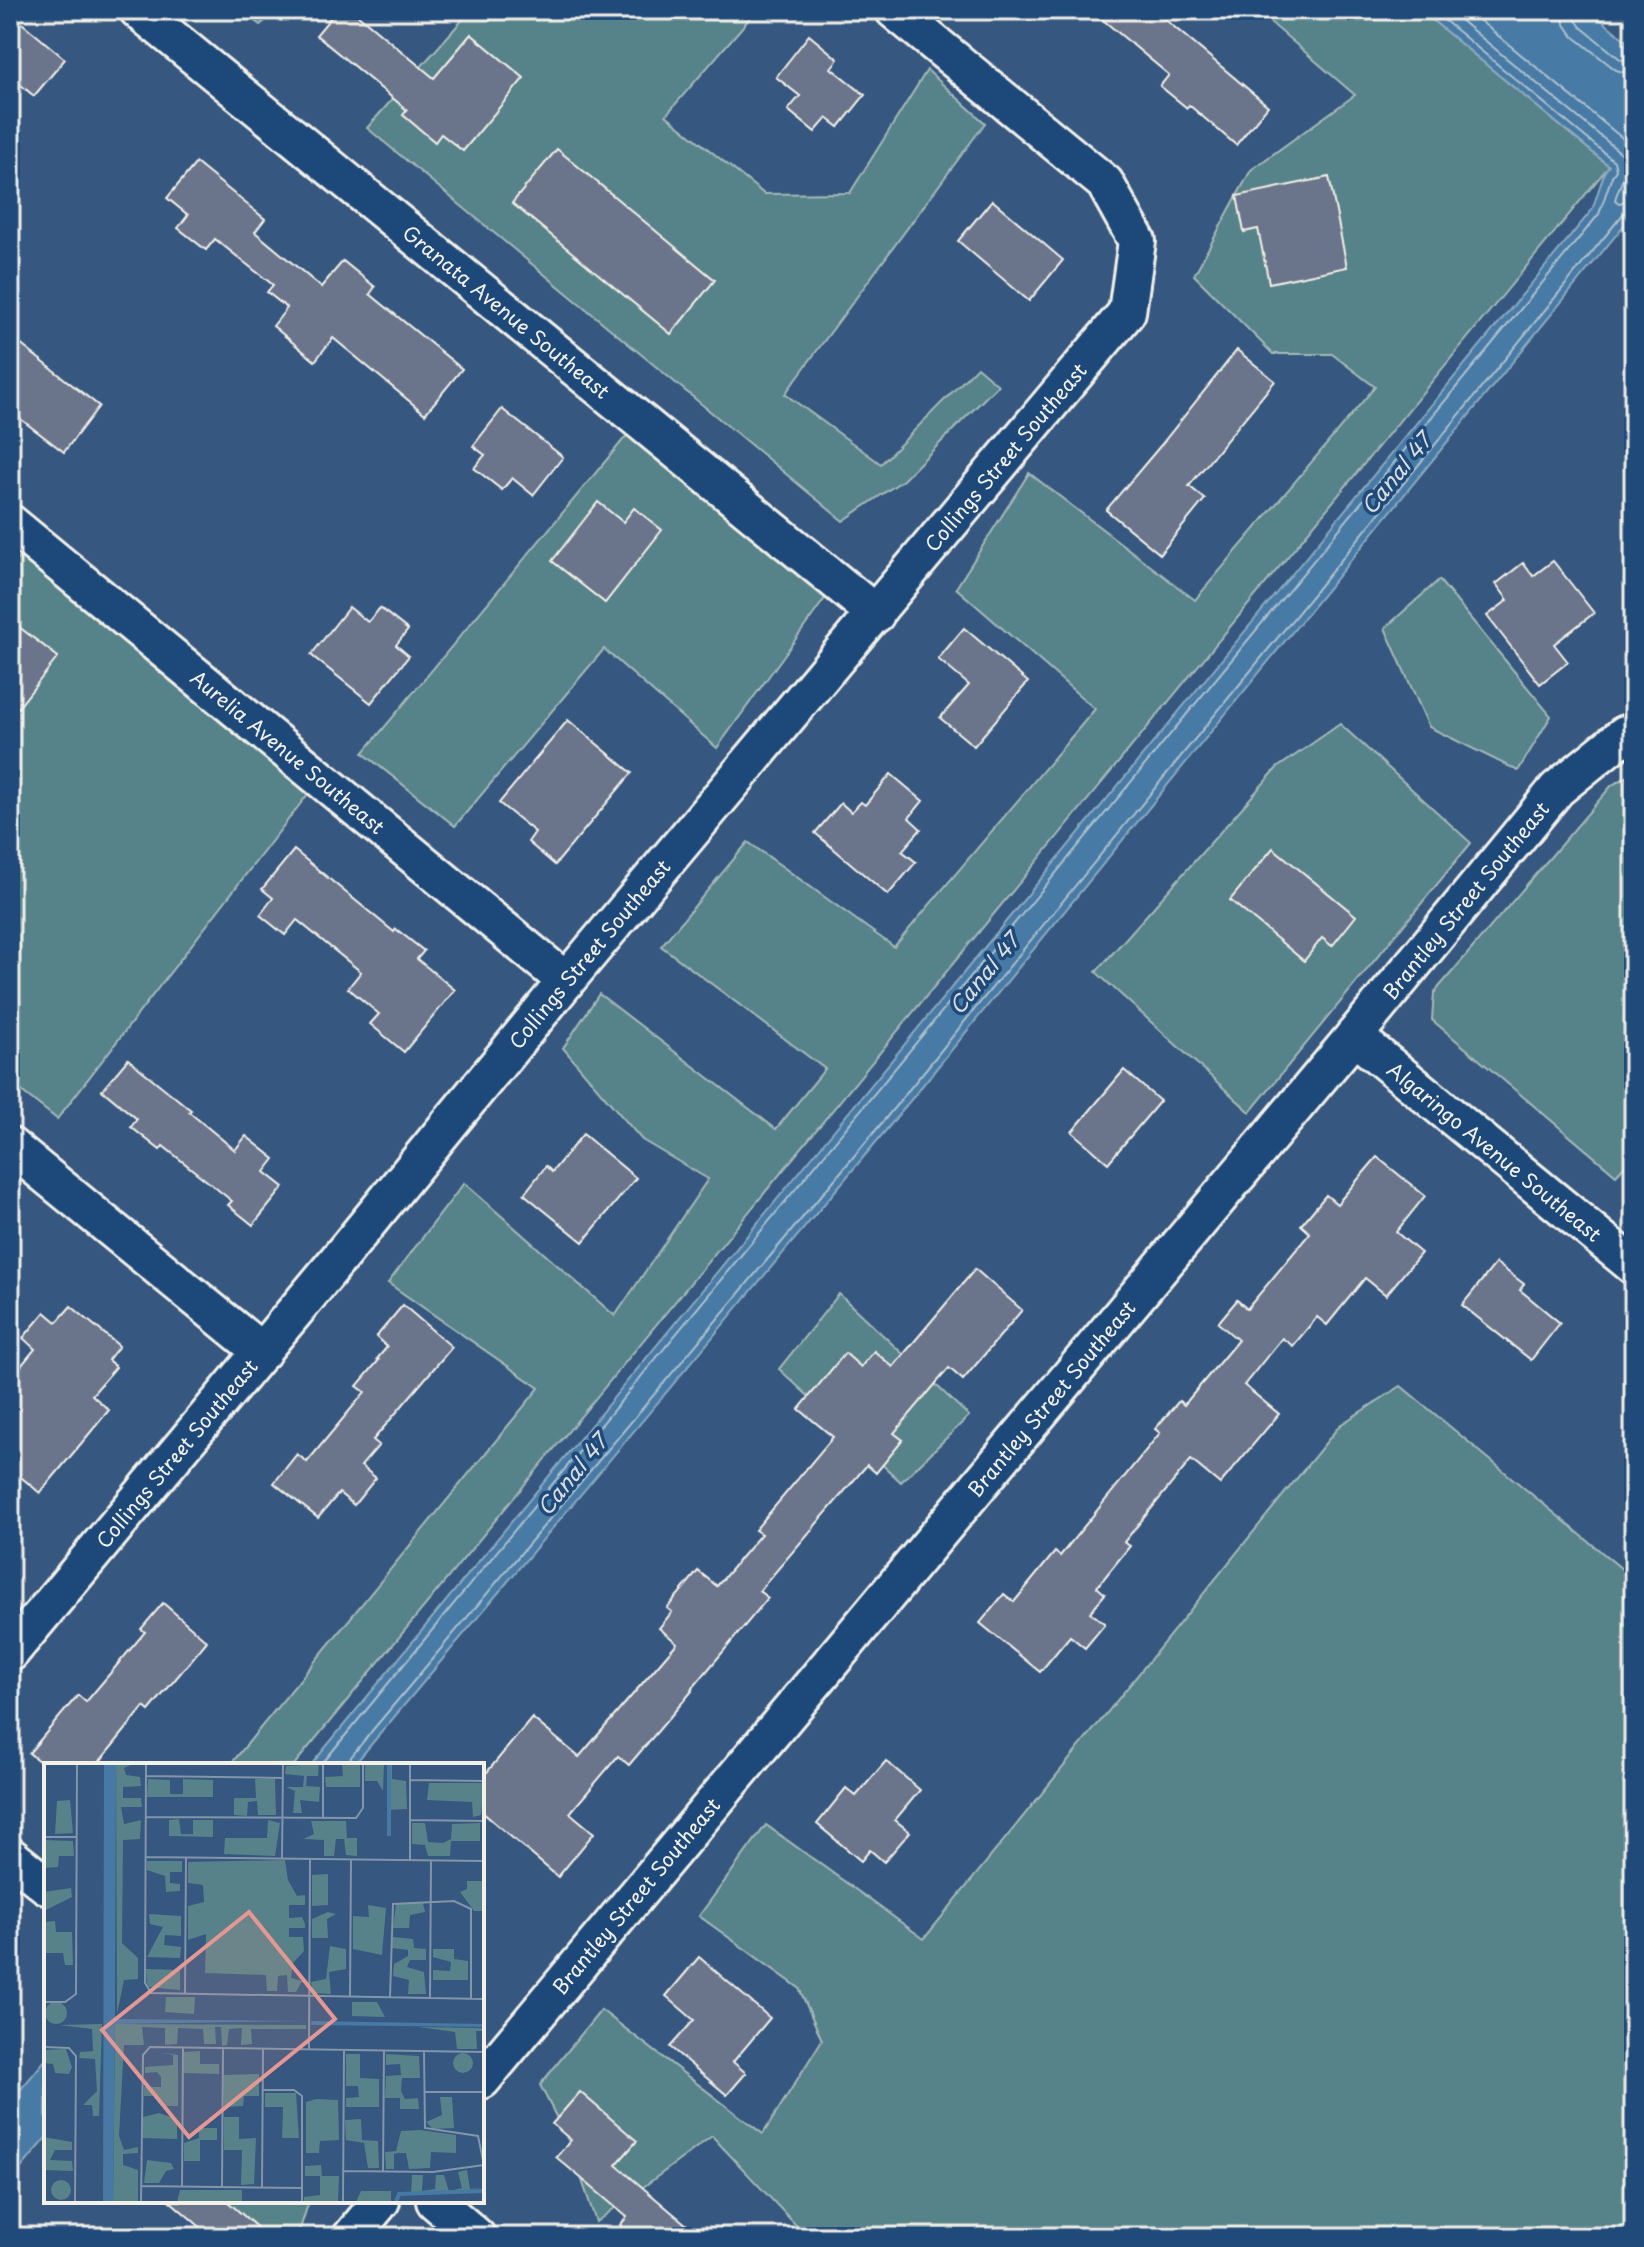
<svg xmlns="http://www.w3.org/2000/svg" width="1644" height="2247" viewBox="0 0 1644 2247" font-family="'Playpen Sans',sans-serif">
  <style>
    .green { fill: #578289; stroke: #a6bab8; stroke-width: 2 }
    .water { fill: #467aa4; stroke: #8caabf; stroke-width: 2 }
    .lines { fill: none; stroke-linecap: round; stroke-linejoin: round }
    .shore { stroke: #aec1cd; stroke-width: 2 }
    .building { fill: #6b758b; stroke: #f4f1e8; stroke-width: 2 }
    .street-casing { stroke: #f4f1e8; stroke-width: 42 }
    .street { stroke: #1f4a7a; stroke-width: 36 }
    .labels { text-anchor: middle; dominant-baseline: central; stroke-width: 7; stroke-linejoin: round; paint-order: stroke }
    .street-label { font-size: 20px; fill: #f4f1e8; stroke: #1f4a7a }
    .water-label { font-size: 22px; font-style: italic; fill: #dadfde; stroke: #1f4a7a }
    .inset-river { fill: none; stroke: #467aa4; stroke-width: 4 }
    .inset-road { fill: none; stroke: #8295a9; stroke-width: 2 }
    .view { fill: #e69792; fill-opacity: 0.15; stroke: #e69792; stroke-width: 4 }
    .inset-edge { fill: none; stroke: #f4f1e8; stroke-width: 4 }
  </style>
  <rect width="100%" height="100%" fill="#36577f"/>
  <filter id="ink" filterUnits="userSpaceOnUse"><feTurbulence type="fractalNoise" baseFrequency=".0125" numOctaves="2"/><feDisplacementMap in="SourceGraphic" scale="16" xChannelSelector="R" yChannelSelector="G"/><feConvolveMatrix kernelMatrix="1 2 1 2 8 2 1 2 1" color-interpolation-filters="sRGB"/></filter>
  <g filter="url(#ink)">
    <g class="green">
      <polygon points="240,10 278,10 260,25"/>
      <polygon points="471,10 757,10 666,115 764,194 850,193 927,70 985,123 785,394 881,464 977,367 998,385 903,480 843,521 367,128"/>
      <polygon points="1256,10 1420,10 1609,166 294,1765 230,1765 539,1388 388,1283 464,1183 615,1316 708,1179 642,1140 563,1048 599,994 776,1129 825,1069 661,946 748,842 894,947 1095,709 956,588 1029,473 1195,600 1375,387 1332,354 1273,354 1194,275 1251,170 1355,95"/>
      <polygon points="628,434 826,597 717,748 604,649 455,826 363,753"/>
      <polygon points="21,555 308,794 57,1119 10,1082 10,568"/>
      <polygon points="1439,580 1551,716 1518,771 1429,727 1385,628"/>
      <polygon points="1340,724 1471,843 1250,1112 1096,972 1277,768"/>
      <polygon points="1634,773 1634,1155 1616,1175 1432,1020 1434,993 1612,785"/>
      <polygon points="839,1294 969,1416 901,1482 779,1369"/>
      <polygon points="1401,1386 1634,1579 1634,2237 807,2237 712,2136 596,2222 570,2144 540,2085 601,2010 763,2134 822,2040 799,1988 699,1916 766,1825 924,1939 1340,1425"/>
      <polygon points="184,2201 309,2201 300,2229 282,2237 220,2237"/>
      <polygon points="404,2226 429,2228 442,2237 395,2237"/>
    </g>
    <g class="water">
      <polygon points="1420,10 1589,10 1634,47 1634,213 887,1129 354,1765 311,1765 1592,210 1605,171 1609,166"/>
      <polygon points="46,2059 46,2139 10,2181 10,2102"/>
    </g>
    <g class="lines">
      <g class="shore">
        <path d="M1448 10 1621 153C1632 170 1619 183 1615 200L1619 203 1634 199"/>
        <polyline points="1467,10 1627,142 1634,150"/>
        <polyline points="1562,10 1564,23 1573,36 1616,70 1634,75"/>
        <polyline points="1574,10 1575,19 1581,27 1620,59 1634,63"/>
        <polyline points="321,1765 1599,214 1612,176 1616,170 1614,161 1432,10"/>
        <polyline points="349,1765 351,1757 371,1732 881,1124 1624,213 1634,209"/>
      </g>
    </g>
    <g class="building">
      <polygon points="337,10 352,10 434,78 471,34 524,78 463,151 441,134 435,142 403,115 407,110 316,35"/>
      <polygon points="1091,10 1154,10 1268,106 1236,145 1189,105 1187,108 1160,86 1169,75"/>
      <polygon points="10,13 65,59 34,96 10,76"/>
      <polygon points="809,35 838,59 831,68 865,95 839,127 827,118 815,132 788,110 800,96 776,77"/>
      <polygon points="557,149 715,280 671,334 512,203"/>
      <polygon points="196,163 265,219 255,232 321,287 343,261 375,287 370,294 462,369 425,414 333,338 315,361 273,326 287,308 267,292 273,285 215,239 206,250 178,228 188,215 167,198"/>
      <polygon points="1329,177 1347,267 1269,283 1258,229 1244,232 1237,196"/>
      <polygon points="992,200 1063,260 1029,301 958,241"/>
      <polygon points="10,336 99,406 64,452 10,411"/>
      <polygon points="1237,350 1275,381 1189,486 1205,499 1160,554 1106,510 1161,445"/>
      <polygon points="502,409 563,457 533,495 512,478 502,490 474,468 485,455 473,446"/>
      <polygon points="598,502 623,522 634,508 662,530 605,603 552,561"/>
      <polygon points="1553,561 1594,613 1554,644 1568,662 1540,684 1487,616 1508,600 1496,584 1523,563 1533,576"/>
      <polygon points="349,607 368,622 380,608 408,630 396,645 409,656 371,703 311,655"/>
      <polygon points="10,620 58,657 10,718"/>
      <polygon points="964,628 1028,682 974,746 940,718 969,685 938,659"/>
      <polygon points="568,720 632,773 555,865 528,842 535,832 499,803"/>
      <polygon points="891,774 923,801 909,818 921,829 902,851 916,862 888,895 815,833 841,803 851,812 861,802 865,805"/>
      <polygon points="1273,848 1356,916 1332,946 1322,938 1304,961 1230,900"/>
      <polygon points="294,850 394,932 396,929 424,951 417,959 455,990 404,1052 370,1024 379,1014 348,988 361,972 297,920 285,935 260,915 273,898 262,889"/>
      <polygon points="128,1059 191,1110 189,1112 235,1150 246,1136 275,1159 265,1172 284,1187 253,1225 228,1205 232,1201 163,1146 160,1150 131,1127 137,1119 102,1090"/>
      <polygon points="1124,1070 1160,1101 1108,1163 1072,1132"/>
      <polygon points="583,1134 636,1178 583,1242 524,1194 546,1166 552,1172"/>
      <polygon points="1377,1157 1425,1196 1396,1232 1421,1253 1386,1295 1365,1278 1327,1325 1317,1317 1293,1346 1282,1338 1244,1385 1279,1414 1220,1484 1191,1460 1124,1542 1130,1546 1097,1587 1105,1594 1090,1612 1105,1624 1085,1648 1070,1636 1040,1672 980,1623 1004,1594 1014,1602 1055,1552 1060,1556 1160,1433 1155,1429 1179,1401 1184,1405 1238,1340 1218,1323 1237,1300 1247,1309 1310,1233 1301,1225 1326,1195 1337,1204"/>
      <polygon points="1496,1263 1524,1284 1520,1290 1560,1323 1531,1360 1462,1305"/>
      <polygon points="975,1269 1022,1310 963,1380 949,1368 894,1433 903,1440 876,1473 867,1465 759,1591 768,1598 691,1690 692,1691 629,1765 618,1756 570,1813 594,1833 558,1877 482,1812 482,1778 532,1718 579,1757 677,1643 659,1628 672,1612 667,1608 698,1571 717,1586 761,1534 755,1530 833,1437 799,1409 845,1353 861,1367 874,1351 893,1367"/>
      <polygon points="403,1305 452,1347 373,1440 379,1445 361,1466 376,1478 354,1505 339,1493 318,1518 274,1483 297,1454 307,1462 365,1392 357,1386 379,1360 377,1359 387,1347 376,1337"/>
      <polygon points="71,1306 119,1346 108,1360 116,1367 92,1395 109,1410 40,1493 10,1468 10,1379 35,1349 23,1338 45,1312 57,1322"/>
      <polygon points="163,1603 207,1641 149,1711 144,1707 97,1765 44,1765 29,1753 78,1695 86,1702 145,1632 141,1629"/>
      <polygon points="886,1761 920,1790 895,1820 910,1832 884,1862 870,1850 861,1861 817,1824 846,1788 856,1796"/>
      <polygon points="699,1957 770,2018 733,2062 746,2073 727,2095 670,2047 694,2020 666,1996"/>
      <polygon points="580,2092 637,2141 616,2165 701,2237 633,2237 620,2225 627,2217 556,2157 571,2140 552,2124"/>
      <polygon points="170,2201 227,2201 268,2237 212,2237"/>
    </g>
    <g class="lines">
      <defs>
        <g id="street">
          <path id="s1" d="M138 10 876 614"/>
          <path id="s2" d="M10 523 566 981"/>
          <path id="s3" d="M1354 1036 1634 1266"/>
          <polyline points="10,1146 262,1352"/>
          <path id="s4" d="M10 1653 331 1268 566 981 1127 312 1137 241 1105 183 894 10"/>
          <polyline points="10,1856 46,1885"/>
          <path id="s5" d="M482 2080 1354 1036 1557 789 1625 734 1634 732"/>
          <polyline points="435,2201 477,2237"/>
          <polyline points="351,2237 381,2201"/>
        </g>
      </defs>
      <use href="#street" class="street-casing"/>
      <use href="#street" class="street"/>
    </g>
  </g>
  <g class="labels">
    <g class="street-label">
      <text stroke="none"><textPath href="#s1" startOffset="476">Granata Avenue Southeast</textPath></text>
      <text stroke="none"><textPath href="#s4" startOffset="1556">Collings Street Southeast</textPath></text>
      <text stroke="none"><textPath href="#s2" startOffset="360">Aurelia Avenue Southeast</textPath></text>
      <text stroke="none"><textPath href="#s5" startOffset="1536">Brantley Street Southeast</textPath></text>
      <text stroke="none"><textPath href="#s4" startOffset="908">Collings Street Southeast</textPath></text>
      <text stroke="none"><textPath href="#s3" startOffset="182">Algaringo Avenue Southeast</textPath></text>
      <text stroke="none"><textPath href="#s5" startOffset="888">Brantley Street Southeast</textPath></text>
      <text stroke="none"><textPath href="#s4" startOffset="260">Collings Street Southeast</textPath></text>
      <text stroke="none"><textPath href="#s5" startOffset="240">Brantley Street Southeast</textPath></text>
    </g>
    <g class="water-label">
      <text transform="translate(1395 473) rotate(-51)">Canal 47</text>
      <text transform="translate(983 973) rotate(-51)">Canal 47</text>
      <text transform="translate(571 1474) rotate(-51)">Canal 47</text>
    </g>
  </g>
  <g transform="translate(44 1763)">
    <rect width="440" height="440" fill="#36577f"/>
    <path d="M72 1H89L80 5 82 12 96 14 97 23 79 24V35H97L98 44H77L80 61 97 57 96 76 79 77 78 180 94 195V216L80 217 73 251ZM275 1 274 13H263L262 23 276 24 275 39 256 37 258 50H249L251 28 242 24H259L260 13 241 11 242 3ZM298 1H316V24H282L281 14 299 13ZM321 1H340L339 28 333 18H321ZM343 1H348V16L362 18 363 46 344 47V72ZM104 16 126 17V31H139V16L169 17V34H103ZM211 16H231L232 52H214L213 38 204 39 203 53 190 52V35H212ZM385 20H440L437 52 429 54 428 39 383 37ZM26 37 29 70 11 71 13 38ZM135 56 137 71H149V57H169V74L125 73V57ZM224 57 236 60 231 93 180 91 181 75H223ZM267 58H302L303 75H313V93L302 92 300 76H292L290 93H280V77L259 76 270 71ZM368 60H381L384 79 399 80 407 76 408 61 436 60V78H407L406 93H384L381 82 368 81ZM0 77 29 78 30 93H15L14 104 0 105ZM241 97 244 117 253 133 261 132V142H245V155L258 154 261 161V165H245V174H259L260 188 249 200 247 215 258 218 252 229H244L243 212 234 213 233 228H223L222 212 161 210 162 171 144 177V143L160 139 159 122 144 120V99ZM103 98H138V109H126V120L136 121V128L122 129 121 113 103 107ZM284 111V142L268 143V112ZM423 118H440V148H430L416 129 423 126ZM27 125 28 134 0 148V129ZM379 140 381 149 366 152 365 165H349L352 141ZM324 142 342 145 338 192 309 186V153L325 154ZM284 149 292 151 283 156 284 175H268V156ZM105 151 137 153V173L121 172 120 182 137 184 136 195 103 194 119 164 106 161ZM11 158 12 169H28L29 202H21L19 190H0V159ZM349 174 369 176 370 185 382 186V197H366L363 204 380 209 382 231H364L365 217 349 213 350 201 364 193V187L348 185ZM286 183 302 186V206L285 209 287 231 269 230 267 219 282 216ZM389 186H410V196L424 198V217H389V207L406 208 407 199 389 194ZM102 206 136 207V227L103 224ZM122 234H151L150 251 121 249ZM308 239H333L341 254 308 253ZM1 250a11 11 0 1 1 22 0a11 11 0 1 1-22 0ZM58 261 55 353H49L48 342H39L53 328 51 296 35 295 36 289 49 288 48 266 15 262ZM71 261 262 262V266H207L208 281 197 282 198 265 185 266 183 282 178 283 177 264H171L172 281H160L159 266 134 265 133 281 121 282V265L98 264 100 282H80L75 373 80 387 94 384V390L79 391V402L94 407V439H69ZM375 264 440 265V268H432L433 286H413L411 269ZM22 286 28 304 25 311 11 310 9 301 0 300V287ZM156 288V301H175V311L140 310V289ZM117 289 134 292V343H118L111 333H100V324H117V314L113 309 101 310V304L129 302V292ZM409 300a10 10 0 1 1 20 0a10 10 0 1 1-20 0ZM302 291H316V315L335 316V344H302V335L315 334 314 323H302ZM342 291 375 293 376 315H358L357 328 361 336 374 335 375 346H356V335H341L342 313 357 312 356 301 342 302ZM215 311V333H200L199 343 180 344V312ZM221 330H252L255 375H238L239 344H221ZM396 334H408L410 365 389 366 382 359 398 352ZM272 336 294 337 295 377 276 378 275 390H262V339ZM115 350 133 356V376L99 375V354ZM180 354H195V376L212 375 210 421 197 422 198 387H180ZM317 356 318 377 334 378 335 405H324L320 380 302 377 301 357ZM155 365H173V377H156V398H140V380L155 375ZM376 367 412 372V390L387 389 386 405 365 406 362 390H355L350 391V406H342L341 389 352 388 357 368ZM0 374 28 379V387H11L6 397 28 398 29 408 0 407ZM103 397 127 400 130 406 122 408 115 420H100ZM277 402 278 413H295L294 439H260V434L276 432V413H261V403ZM423 407 426 426 440 425 403 430H367L368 412H379L378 428 391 426 392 412H400L405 428 418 425 414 409ZM7 427a10 10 0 1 1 20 0a10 10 0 1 1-20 0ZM136 427H198V439H133ZM317 428H347V439H312Z" fill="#578289"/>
    <path d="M60 1H72L71 256 263 258 71 261 69 439H59ZM267 258 440 261V264L267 262Z" fill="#467aa4"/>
    <path class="inset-river" d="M345 1V73M352 439 355 431 440 428"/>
    <path class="inset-road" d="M102 1 101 220 107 230 440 236M102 13 239 15M366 17 440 18M102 54 312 55 319 45V1M279 56V1M366 57 440 58M0 74H33M101 94 440 98M238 95 239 1M366 97V1M141 231 142 94M306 234 307 96M346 234 349 141 410 138 427 146V235M386 235 387 97M0 239H21L32 231 33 1M0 284 25 285 32 293 31 439H0M265 286 266 96M380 288 381 365 434 373 440 402M219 327H250L258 333V439M380 329H440M299 408 389 409 440 402M339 409 340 287M98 423 259 425M138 423 139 285M178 423 179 286M218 424 219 286M97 439 99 292 106 284 440 289M299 439 300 287"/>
    <path class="view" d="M205 149 291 256 145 374 58 267Z"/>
    <rect width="440" height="440" class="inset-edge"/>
  </g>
  <rect width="1644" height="2247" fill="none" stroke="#1f4a7a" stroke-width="40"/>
  <rect x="20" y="20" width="1604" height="2207" fill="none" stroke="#f4f1e8" stroke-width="3" filter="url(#ink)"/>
</svg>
